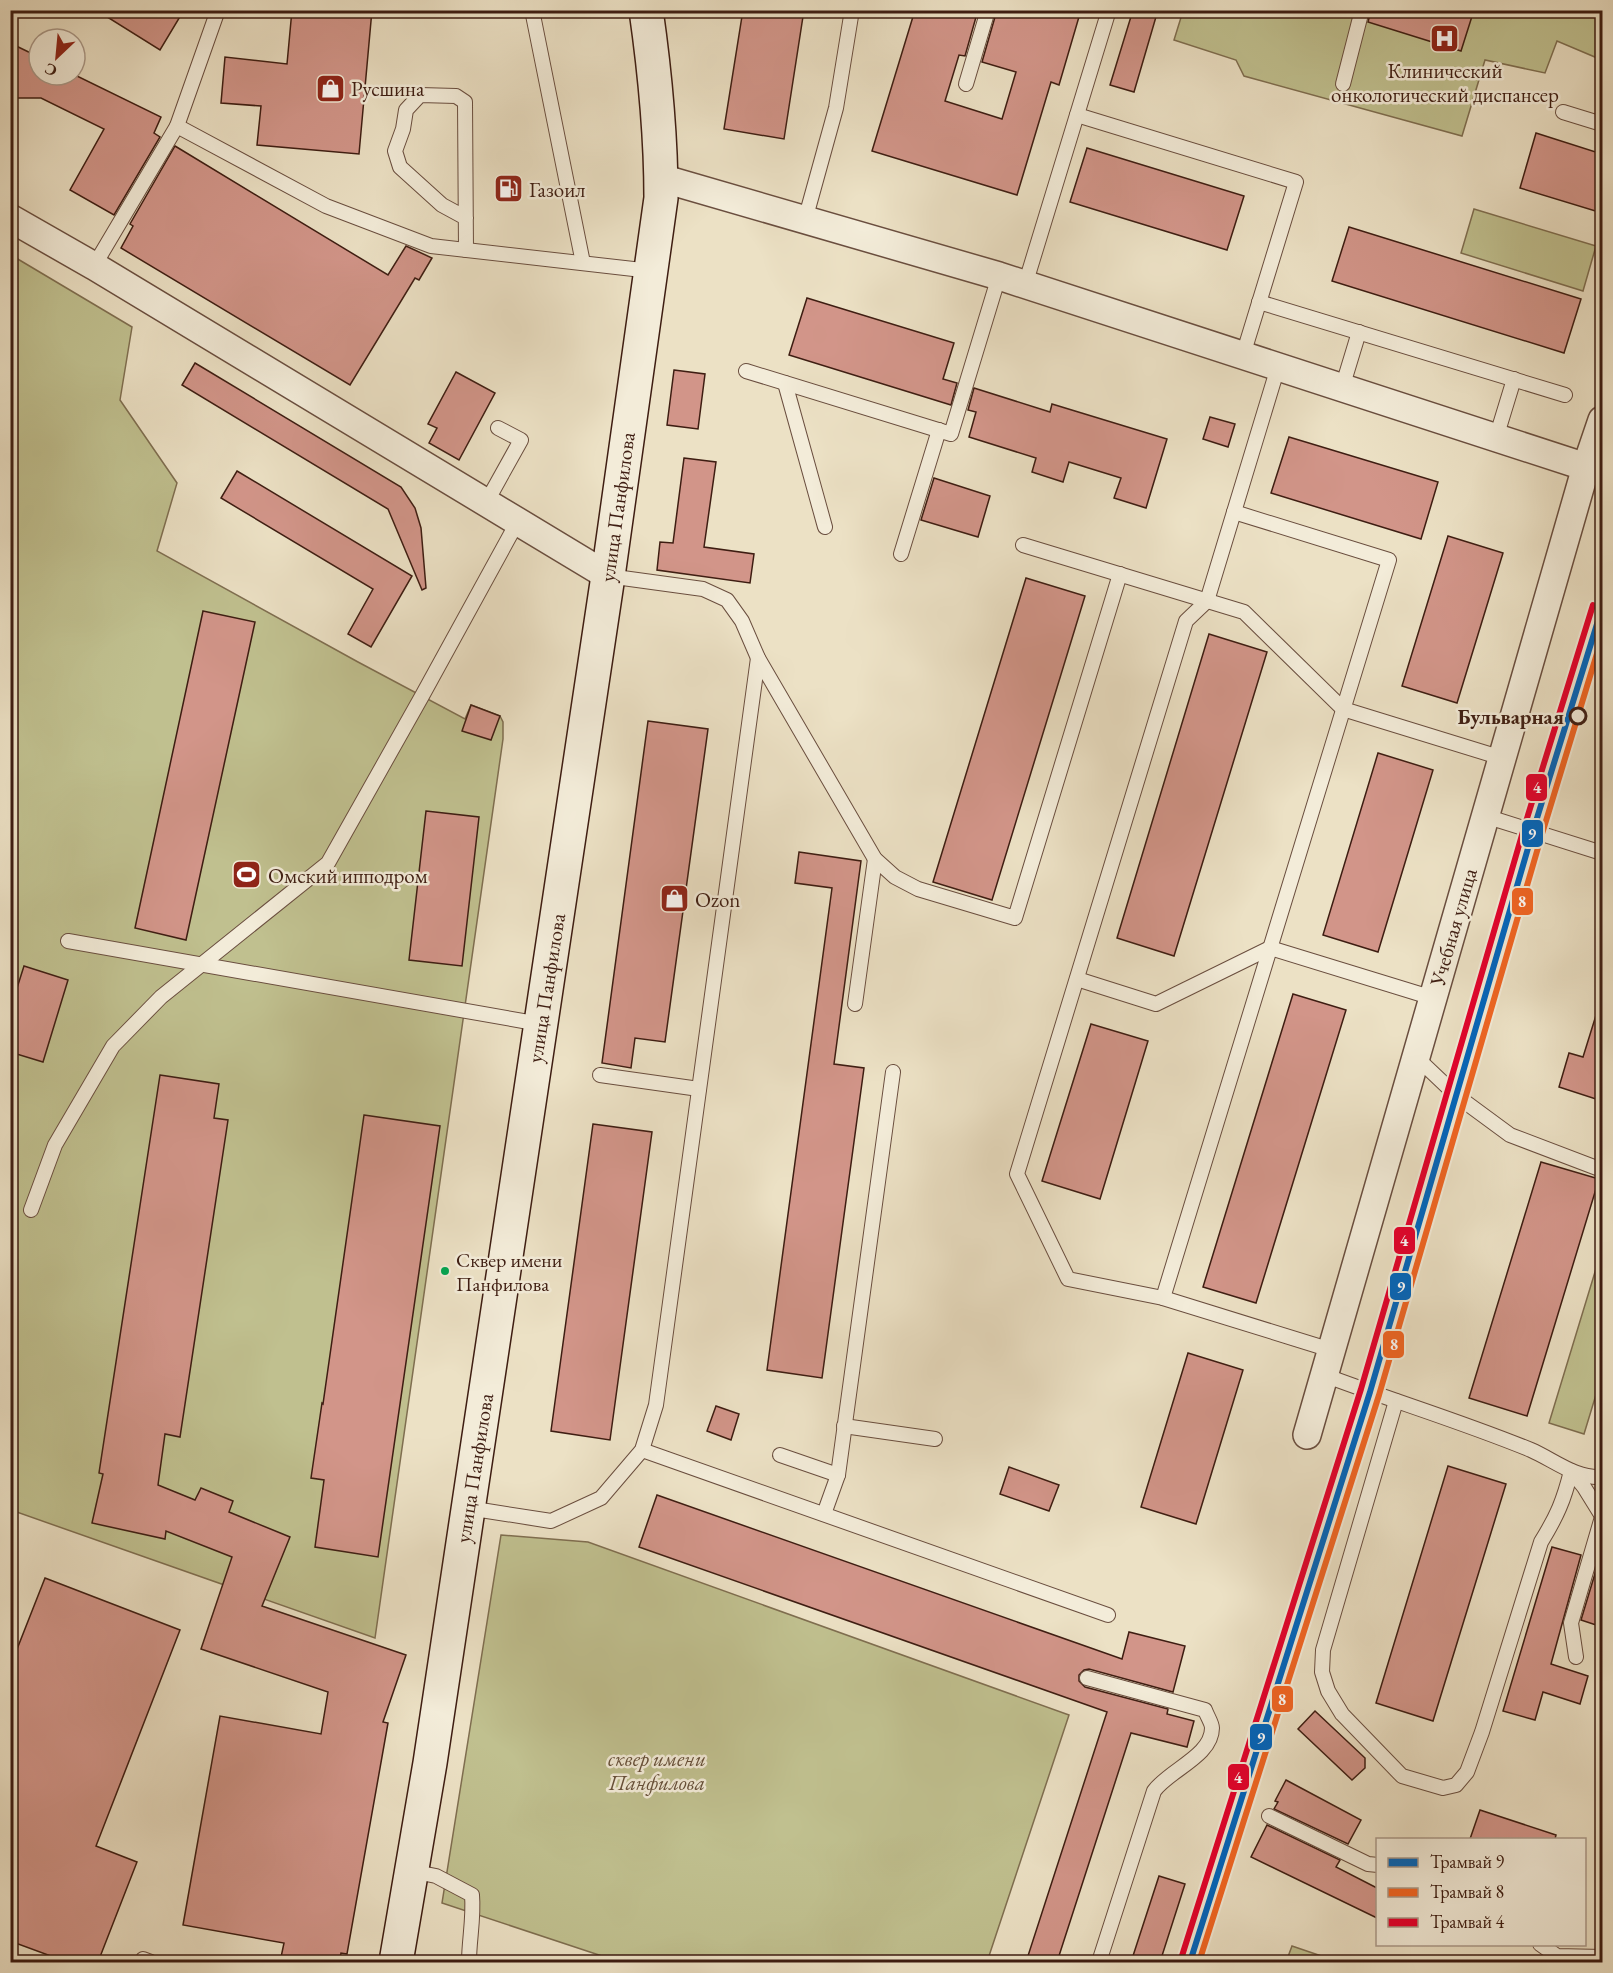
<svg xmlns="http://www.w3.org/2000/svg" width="1613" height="1973" viewBox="0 0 1613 1973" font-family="'EB Garamond',serif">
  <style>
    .green { fill: #c0c08f; stroke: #7f6e50; stroke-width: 1.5 }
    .building { fill: #d29589; stroke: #3e1d12; stroke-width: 1.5 }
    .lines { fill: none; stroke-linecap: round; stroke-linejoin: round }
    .service-casing { stroke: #6a4e3f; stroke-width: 16 }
    .minor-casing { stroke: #6a4e3f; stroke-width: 30 }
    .secondary-casing { stroke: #3e1d12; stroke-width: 36 }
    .service { stroke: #f3ecd9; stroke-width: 14 }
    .minor { stroke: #f3ecd9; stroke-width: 27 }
    .secondary { stroke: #f3ecd9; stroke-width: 33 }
    .tram-1-casing { stroke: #f3ecd9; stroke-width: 10 }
    .tram-2-casing { stroke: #f3ecd9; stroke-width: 10 }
    .tram-3-casing { stroke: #f3ecd9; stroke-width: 10 }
    .tram-1 { stroke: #0065bd; stroke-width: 6 }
    .tram-2 { stroke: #f26522; stroke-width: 6 }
    .tram-3 { stroke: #e4002b; stroke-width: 6 }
    .stop-dot { fill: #f3ecd9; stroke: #3e1d12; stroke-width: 3 }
    .bus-dot { fill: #00a651; stroke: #f3ecd9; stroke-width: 2 }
    .labels { text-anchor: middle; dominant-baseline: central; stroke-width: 5; stroke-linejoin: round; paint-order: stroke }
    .bus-label { font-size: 20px; fill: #3e1d12; stroke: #f3ecd9; text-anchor: start }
    .poi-label { font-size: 21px; fill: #3e1d12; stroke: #f3ecd9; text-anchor: start }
    .street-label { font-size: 21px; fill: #3e1d12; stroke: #f3ecd9 }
    .stop-label { font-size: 21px; font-weight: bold; fill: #3e1d12; stroke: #f3ecd9; text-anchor: end }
    .park-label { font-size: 21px; font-style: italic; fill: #654e38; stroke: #f3ecd9 }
    .line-badge { stroke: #f3ecd9; stroke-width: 2 }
    .badge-label { font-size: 16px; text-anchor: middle; font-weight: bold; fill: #fff }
  </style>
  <rect width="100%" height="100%" fill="#ece1c5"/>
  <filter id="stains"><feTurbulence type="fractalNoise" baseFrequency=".00333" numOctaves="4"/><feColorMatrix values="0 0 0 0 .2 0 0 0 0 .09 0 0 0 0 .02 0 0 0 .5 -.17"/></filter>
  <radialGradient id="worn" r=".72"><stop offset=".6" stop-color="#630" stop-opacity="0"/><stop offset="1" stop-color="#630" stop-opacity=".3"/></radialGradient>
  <g class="green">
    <polygon points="1183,11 1602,11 1602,60 1557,41 1545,73 1485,60 1462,136 1244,76 1236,60 1174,40"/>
    <polygon points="1474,209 1596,246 1583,291 1461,253"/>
    <polygon points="11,255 132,327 120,400 177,483 157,551 358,662 465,719 471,705 500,716 503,722 503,739 375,1638 11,1510"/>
    <polygon points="1602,1249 1602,1375 1584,1434 1549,1423"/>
    <polygon points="501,1535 588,1542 1069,1715 987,1962 620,1962 442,1903"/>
    <polygon points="1292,1946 1339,1962 1286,1962"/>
  </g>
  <g class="building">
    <polygon points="96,10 184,10 160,50"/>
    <polygon points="292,10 372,10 359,154 257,145 261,106 221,103 225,57 287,64"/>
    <polygon points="743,10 804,10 784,139 724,129"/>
    <polygon points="915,10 978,10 965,56 959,55 945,101 1002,119 1016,72 982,62 997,10 1081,10 1059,85 1051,82 1017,195 872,151"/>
    <polygon points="1133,10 1158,10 1134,92 1110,85"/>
    <polygon points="1371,10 1474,10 1461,51 1368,22"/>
    <polygon points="10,43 39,57 39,75 75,75 161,117 154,133 160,137 114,215 70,190 104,129 41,98 10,98"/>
    <polygon points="1536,133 1602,154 1602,213 1520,188"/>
    <polygon points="175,146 388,275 406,246 432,258 419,280 415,278 350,385 121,248 133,226 130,224"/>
    <polygon points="1087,148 1244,196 1227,250 1070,202"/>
    <polygon points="1349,227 1581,299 1564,353 1332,281"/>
    <polygon points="807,298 954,343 943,379 957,383 951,405 789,355"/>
    <polygon points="195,363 401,487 415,508 421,528 426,588 422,590 388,509 182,385"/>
    <polygon points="674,370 705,374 698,429 667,425"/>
    <polygon points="456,372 495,393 459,460 429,443 437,428 428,424"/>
    <polygon points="974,388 1050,412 1052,404 1167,439 1146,508 1114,498 1121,478 1069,462 1063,482 1032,472 1036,458 969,437 976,412 968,410"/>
    <polygon points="1210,417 1235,424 1228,447 1203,439"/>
    <polygon points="1289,437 1438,482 1421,539 1271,493"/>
    <polygon points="684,458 716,462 704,547 754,554 750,583 657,570 660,542 673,543"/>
    <polygon points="237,471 412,576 371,647 348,634 373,589 221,498"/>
    <polygon points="934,478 990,496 978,537 921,520"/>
    <polygon points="1448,536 1503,553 1457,703 1402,686"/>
    <polygon points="1026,578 1085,596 992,900 933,882"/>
    <polygon points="203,611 255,622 186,940 135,928"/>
    <polygon points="1209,634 1267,652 1174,956 1117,938"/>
    <polygon points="471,705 500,716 491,740 462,731"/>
    <polygon points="648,721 708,729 665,1042 635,1038 631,1068 602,1063"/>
    <polygon points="1378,753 1433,770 1378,952 1323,935"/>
    <polygon points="426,811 479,817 462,966 409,960"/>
    <polygon points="799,852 861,861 834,1064 864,1068 822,1378 767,1370 832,888 795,883"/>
    <polygon points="24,966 68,980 43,1062 10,1052 10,1010"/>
    <polygon points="1293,994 1346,1010 1256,1303 1203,1287"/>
    <polygon points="1597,1012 1602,1013 1602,1101 1559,1087 1569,1053 1583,1057"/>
    <polygon points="1091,1024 1148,1041 1100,1199 1042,1181"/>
    <polygon points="160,1075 219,1084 214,1118 228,1120 180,1437 165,1434 158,1485 195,1500 201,1488 233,1501 229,1512 290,1537 262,1606 406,1655 383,1722 388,1723 347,1954 341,1953 339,1962 280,1962 284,1943 183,1925 220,1716 321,1734 328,1692 201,1649 232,1557 166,1531 165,1539 92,1523 103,1474 99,1473"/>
    <polygon points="364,1115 440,1126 378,1557 315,1547 324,1480 311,1478 322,1403 323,1404"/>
    <polygon points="593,1124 652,1132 610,1440 551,1431"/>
    <polygon points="1541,1162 1599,1179 1527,1416 1469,1398"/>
    <polygon points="1188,1353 1243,1370 1196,1524 1141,1507"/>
    <polygon points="716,1406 739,1414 731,1440 707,1431"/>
    <polygon points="1448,1466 1506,1484 1433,1721 1376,1703"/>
    <polygon points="1009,1467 1059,1485 1049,1511 1000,1494"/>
    <polygon points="657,1495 1122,1659 1129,1632 1185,1646 1173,1692 1089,1669 1084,1670 1079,1675 1079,1681 1085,1687 1168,1709 1167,1714 1194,1721 1187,1747 1131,1733 1057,1962 1026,1962 1107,1712 639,1547"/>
    <polygon points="1552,1547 1581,1555 1551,1664 1588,1676 1580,1704 1543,1692 1535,1720 1503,1711"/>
    <polygon points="1597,1567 1602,1569 1602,1627 1581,1620"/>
    <polygon points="45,1578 180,1630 96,1846 137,1862 98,1962 67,1962 10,1941 10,1667"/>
    <polygon points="1315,1711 1365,1758 1365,1768 1352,1780 1298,1729"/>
    <polygon points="1286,1780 1361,1820 1348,1844 1274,1809 1278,1802 1275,1801"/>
    <polygon points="1480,1810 1556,1835 1555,1839 1470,1839"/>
    <polygon points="1267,1825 1340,1860 1336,1867 1377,1888 1377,1918 1251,1857"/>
    <polygon points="1159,1876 1185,1884 1160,1962 1131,1962"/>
  </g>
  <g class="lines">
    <defs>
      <g id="service">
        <polyline points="532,10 583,263"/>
        <polyline points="966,84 988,10"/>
        <polyline points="1343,84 1362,10"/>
        <polyline points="1563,112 1602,124"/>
        <polyline points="1077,115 1296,182 1243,355"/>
        <polyline points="177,126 326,206 431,246 651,271"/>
        <polyline points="805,220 836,108 852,10"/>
        <polyline points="466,250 465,102 456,96 420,95 406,110 403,129 395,151 400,167 442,205 466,218"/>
        <polyline points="94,266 177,126 218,10"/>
        <polyline points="1025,285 1109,10"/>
        <polyline points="1259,302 1565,395"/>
        <polyline points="1278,367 1207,601 1186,621 1017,1174 1068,1279 1163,1298 1331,1350"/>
        <polyline points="746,371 951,434 999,276"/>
        <polyline points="785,383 825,527"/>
        <polyline points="1342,388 1359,332"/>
        <polyline points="1496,438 1514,379"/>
        <polyline points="486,503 521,440 498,428"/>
        <polyline points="1023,545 1244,612 1343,709 1502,758"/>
        <polyline points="901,554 939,430"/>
        <polyline points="608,576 703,589 727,600 742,621 758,658 875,859 895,877 918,889 1015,918 1120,574"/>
        <polyline points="1485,816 1602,853"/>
        <polyline points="68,941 540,1024"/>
        <polyline points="1077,979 1156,1004 1270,948 1433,998"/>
        <polyline points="855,1004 875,859"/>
        <polyline points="1416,1057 1457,1096 1510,1135 1602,1170"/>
        <polyline points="600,1075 699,1089"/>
        <polyline points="31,1210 55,1145 113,1046 161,997 328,863 422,696 518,521"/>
        <polyline points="1163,1298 1389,560 1234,512"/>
        <path d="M1324 1375C1393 1401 1463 1422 1531 1450 1554 1460 1576 1479 1602 1477"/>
        <path d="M1396 1401 1323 1650 1322 1672 1328 1691 1342 1714 1402 1776 1443 1788 1456 1785 1467 1772 1482 1732 1541 1542C1557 1516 1564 1500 1571 1471"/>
        <polyline points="844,1426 935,1439"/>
        <polyline points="642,1450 1108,1615"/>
        <polyline points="780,1455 838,1475"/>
        <polyline points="1571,1471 1584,1487 1602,1516"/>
        <polyline points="468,1508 551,1521 601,1498 642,1450 656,1405 758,658"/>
        <polyline points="824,1514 838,1475 893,1072"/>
        <polyline points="1576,1657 1571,1623 1602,1517"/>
        <path d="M1087 1678 1205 1710C1207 1716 1212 1723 1212 1728 1212 1756 1169 1770 1154 1791L1099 1962"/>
        <polyline points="1269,1816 1368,1864 1378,1865"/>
        <path d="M411 1871 436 1876 472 1895C474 1918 469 1940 469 1962"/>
        <polyline points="1540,1944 1557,1956 1602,1957"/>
        <polyline points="143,1959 151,1962"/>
      </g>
      <g id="minor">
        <polyline points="661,178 999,276 1586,467"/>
        <polyline points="10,218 94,266 608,576"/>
        <polyline points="1307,1435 1586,467 1602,420"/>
      </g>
      <path id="secondary" d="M396 1962 430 1763 608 576 661 198C661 135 655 73 646 10"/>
    </defs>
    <use href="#service" class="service-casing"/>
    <use href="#minor" class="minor-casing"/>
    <use href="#secondary" class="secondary-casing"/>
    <use href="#service" class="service"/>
    <use href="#minor" class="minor"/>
    <use href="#secondary" class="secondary"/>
    <defs>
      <polyline id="tram-1" points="1190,1962 1370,1392 1533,831 1602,608"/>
      <polyline id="tram-2" points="1199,1962 1379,1395 1542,834 1602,637"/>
      <polyline id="tram-3" points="1181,1959 1361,1389 1524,828 1593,605"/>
    </defs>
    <use href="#tram-1" class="tram-1-casing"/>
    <use href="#tram-2" class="tram-2-casing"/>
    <use href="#tram-3" class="tram-3-casing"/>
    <use href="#tram-1" class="tram-1"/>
    <use href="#tram-2" class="tram-2"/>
    <use href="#tram-3" class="tram-3"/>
  </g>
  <defs>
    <symbol id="hospital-square" viewBox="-11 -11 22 22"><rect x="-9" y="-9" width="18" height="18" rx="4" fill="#8f2418" stroke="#f3ecd9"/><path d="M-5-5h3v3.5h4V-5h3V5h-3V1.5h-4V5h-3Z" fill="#fff"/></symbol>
    <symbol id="shop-square" viewBox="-11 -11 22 22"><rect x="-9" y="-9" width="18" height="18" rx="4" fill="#8f2418" stroke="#f3ecd9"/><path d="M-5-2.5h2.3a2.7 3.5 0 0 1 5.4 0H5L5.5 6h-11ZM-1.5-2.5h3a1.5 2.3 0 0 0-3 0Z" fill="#fff"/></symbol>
    <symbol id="fuel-square" viewBox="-11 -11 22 22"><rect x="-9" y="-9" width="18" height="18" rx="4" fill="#8f2418" stroke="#f3ecd9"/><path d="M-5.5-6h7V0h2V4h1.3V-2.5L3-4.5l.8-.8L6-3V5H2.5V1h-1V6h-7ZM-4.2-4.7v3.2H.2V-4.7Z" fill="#fff"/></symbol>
    <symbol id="stadium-square" viewBox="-11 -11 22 22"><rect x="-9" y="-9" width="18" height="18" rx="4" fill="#8f2418" stroke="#f3ecd9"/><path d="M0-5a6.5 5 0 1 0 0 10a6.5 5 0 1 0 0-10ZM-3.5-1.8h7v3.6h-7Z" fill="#fff"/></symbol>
  </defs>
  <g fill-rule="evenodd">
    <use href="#hospital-square" x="1428" y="22" width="33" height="33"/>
    <use href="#shop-square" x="314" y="72" width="33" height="33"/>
    <use href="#fuel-square" x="492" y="172" width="33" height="33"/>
    <use href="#stadium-square" x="230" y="858" width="33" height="33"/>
    <use href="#shop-square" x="658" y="882" width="33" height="33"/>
  </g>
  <circle class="stop-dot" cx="1578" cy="716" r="8"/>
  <circle class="bus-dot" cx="445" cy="1271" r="5"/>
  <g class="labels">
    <g class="bus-label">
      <text x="456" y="1260">Сквер имени<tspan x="456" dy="24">Панфилова</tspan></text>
    </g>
    <g class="poi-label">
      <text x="1445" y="70" text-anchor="middle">Клинический<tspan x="1445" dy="24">онкологический диспансер</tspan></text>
      <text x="351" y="88">Русшина</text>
      <text x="529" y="189">Газоил</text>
      <text x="268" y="875">Омский ипподром</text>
      <text x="695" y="899">Ozon</text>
    </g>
    <g class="street-label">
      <text transform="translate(617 507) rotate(-82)">улица Панфилова</text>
      <text transform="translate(1453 927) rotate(-74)">Учебная улица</text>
      <text transform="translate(546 988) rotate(-81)">улица Панфилова</text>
      <text transform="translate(474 1468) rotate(-81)">улица Панфилова</text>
    </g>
    <g class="stop-label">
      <text x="1564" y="716">Бульварная</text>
    </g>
    <g class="park-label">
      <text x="657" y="1758">сквер имени<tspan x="657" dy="24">Панфилова</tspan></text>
    </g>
  </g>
  <g class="line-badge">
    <rect x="1525" y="773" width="23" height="29" rx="6" fill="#e4002b"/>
    <rect x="1521" y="819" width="23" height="29" rx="6" fill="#0065bd"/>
    <rect x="1511" y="887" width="23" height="29" rx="6" fill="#f26522"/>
    <rect x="1393" y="1226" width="23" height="29" rx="6" fill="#e4002b"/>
    <rect x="1389" y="1272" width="23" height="29" rx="6" fill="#0065bd"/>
    <rect x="1382" y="1330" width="23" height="29" rx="6" fill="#f26522"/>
    <rect x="1271" y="1685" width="23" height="28" rx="6" fill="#f26522"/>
    <rect x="1249" y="1723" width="24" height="28" rx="6" fill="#0065bd"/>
    <rect x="1227" y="1763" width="23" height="28" rx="6" fill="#e4002b"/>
  </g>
  <g class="badge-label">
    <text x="1537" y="793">4</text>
    <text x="1532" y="839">9</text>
    <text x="1522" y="907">8</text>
    <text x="1404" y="1246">4</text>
    <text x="1401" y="1292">9</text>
    <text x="1394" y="1350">8</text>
    <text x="1282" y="1705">8</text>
    <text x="1261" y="1743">9</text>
    <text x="1238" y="1783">4</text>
  </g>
  <rect width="1613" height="1973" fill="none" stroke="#ece1c5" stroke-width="36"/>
  <rect x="12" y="12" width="1589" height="1949" fill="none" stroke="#3e1d12" stroke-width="3"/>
  <rect x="18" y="18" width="1577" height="1937" fill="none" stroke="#3e1d12" stroke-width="1.5"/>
  <rect x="1376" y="1838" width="210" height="108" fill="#f3ecd9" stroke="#ab9989" stroke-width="1.5"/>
  <rect x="1388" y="1858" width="30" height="9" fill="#0065bd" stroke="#ab9989" stroke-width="1.5"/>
  <text x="1430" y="1868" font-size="18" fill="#3e1d12">Трамвай 9</text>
  <rect x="1388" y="1888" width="30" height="9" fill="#f26522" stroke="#ab9989" stroke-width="1.5"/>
  <text x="1430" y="1898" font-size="18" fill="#3e1d12">Трамвай 8</text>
  <rect x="1388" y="1918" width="30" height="9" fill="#e4002b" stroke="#ab9989" stroke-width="1.5"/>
  <text x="1430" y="1928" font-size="18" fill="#3e1d12">Трамвай 4</text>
  <g transform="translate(57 57) rotate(206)"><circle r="28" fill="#f3ecd9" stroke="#ab9989" stroke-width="1.5"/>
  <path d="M0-4.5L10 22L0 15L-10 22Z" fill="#8f2418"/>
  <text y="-9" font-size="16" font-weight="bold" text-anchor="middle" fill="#3e1d12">С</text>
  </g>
  <rect width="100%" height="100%" filter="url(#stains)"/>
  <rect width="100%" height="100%" fill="url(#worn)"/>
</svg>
